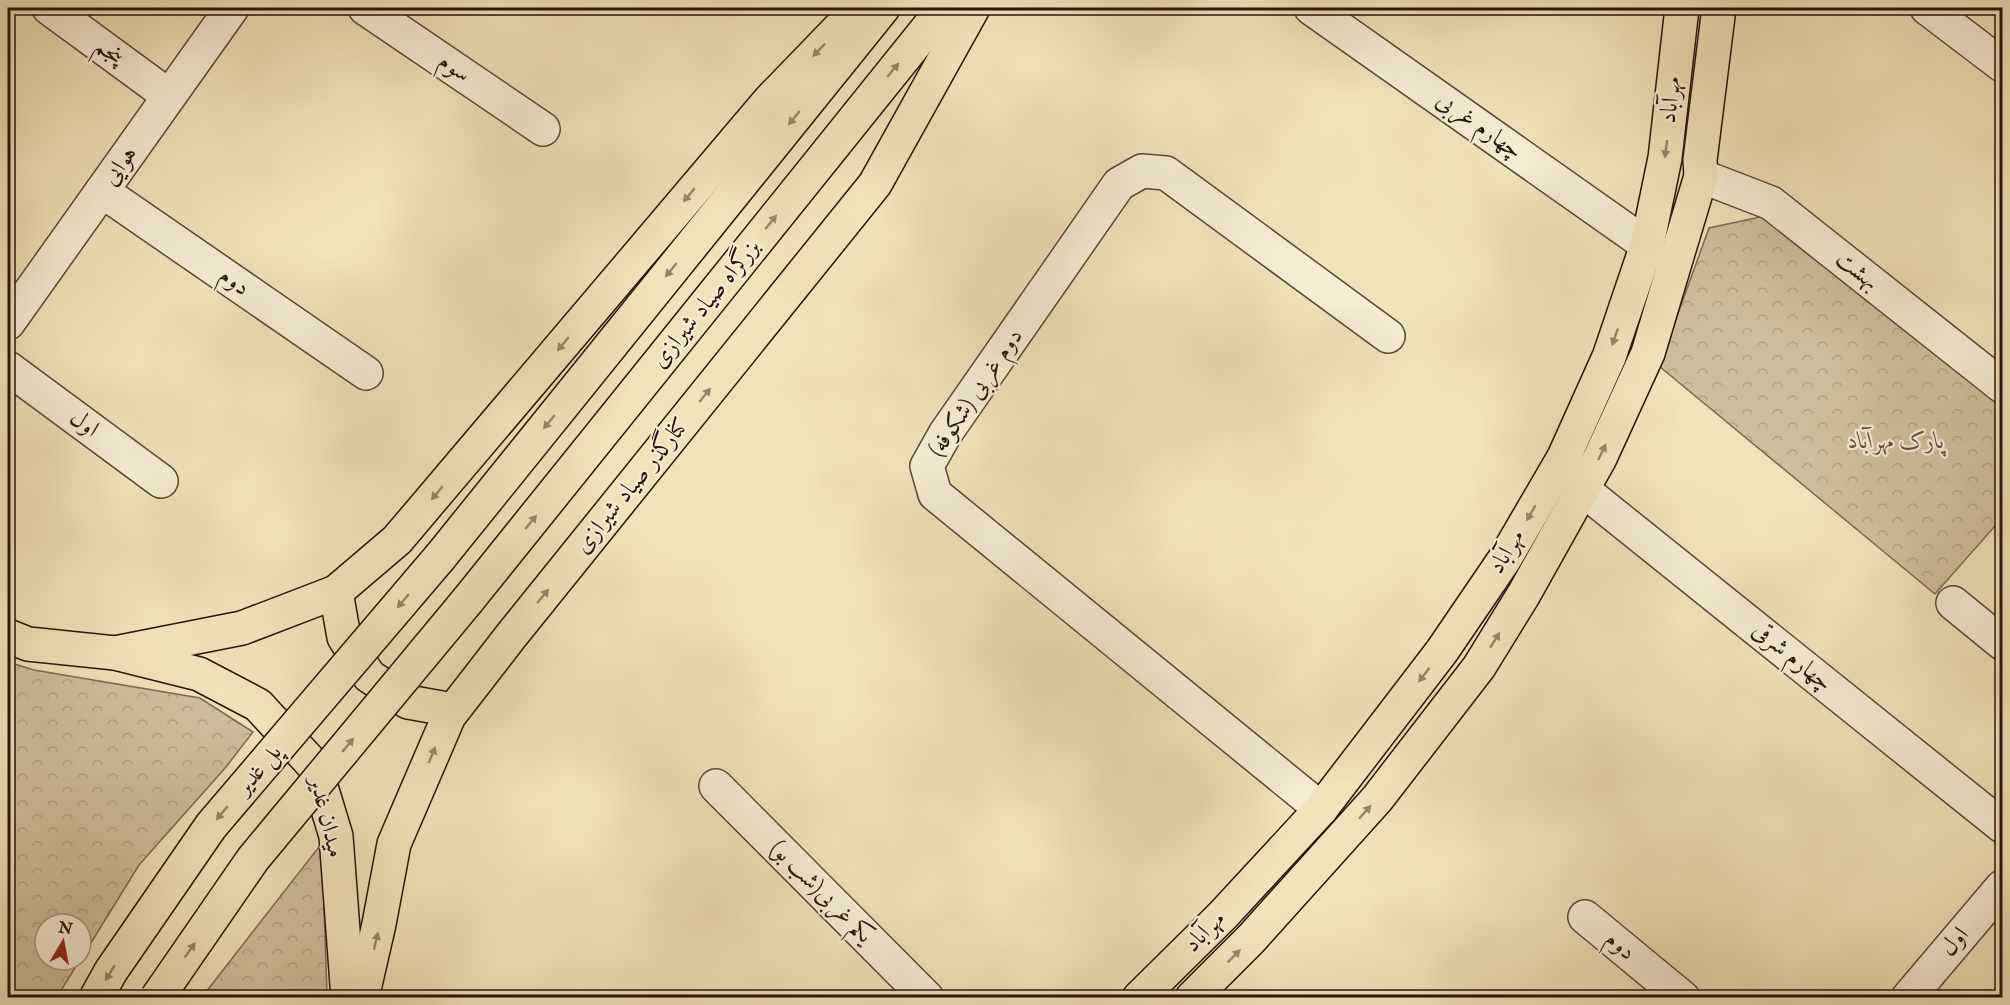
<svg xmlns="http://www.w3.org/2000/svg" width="2010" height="1005" viewBox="0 0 2010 1005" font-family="'IM FELL English',Amiri,serif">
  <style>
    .forest { fill: url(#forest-crowns); stroke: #7a6a54; stroke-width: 1.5 }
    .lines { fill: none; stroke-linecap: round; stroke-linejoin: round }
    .minor-casing { stroke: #584837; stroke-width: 36 }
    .major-casing { stroke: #26140c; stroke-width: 36 }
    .highway-casing { stroke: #26140c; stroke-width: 36 }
    .minor { stroke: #f5ecd2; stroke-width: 33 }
    .major { stroke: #f0e2b9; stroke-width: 33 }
    .highway { stroke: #f0e2b9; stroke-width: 33 }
    .highway-bridge-casing { stroke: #26140c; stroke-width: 36; stroke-linecap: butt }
    .highway-bridge { stroke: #f0e2b9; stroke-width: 33 }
    .oneway { fill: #95856b }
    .labels { text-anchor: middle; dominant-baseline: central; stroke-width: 4.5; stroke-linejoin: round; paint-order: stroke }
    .street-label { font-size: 24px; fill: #26140c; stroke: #f5ecd2 }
    .park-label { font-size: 24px; font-style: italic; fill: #61503e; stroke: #f5ecd2 }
  </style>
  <defs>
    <pattern id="forest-crowns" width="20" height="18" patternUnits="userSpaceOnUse" patternTransform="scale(1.5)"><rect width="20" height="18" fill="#cebf9c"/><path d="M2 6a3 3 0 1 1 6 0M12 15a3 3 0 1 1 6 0" fill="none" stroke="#b1a385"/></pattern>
  </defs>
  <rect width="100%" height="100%" fill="#f0e2b9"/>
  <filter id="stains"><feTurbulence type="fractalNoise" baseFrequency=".00333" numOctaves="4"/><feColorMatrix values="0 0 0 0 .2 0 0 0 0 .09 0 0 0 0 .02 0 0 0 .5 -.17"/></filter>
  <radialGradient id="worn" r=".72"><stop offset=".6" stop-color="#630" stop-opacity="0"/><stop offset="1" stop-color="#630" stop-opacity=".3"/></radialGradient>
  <g class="forest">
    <polygon points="1765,216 2002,407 2002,518 1935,594 1659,366 1709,228"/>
    <polygon points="8,662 34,670 200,698 253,732 226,767 139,865 81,959 81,924 45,924 45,960 80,960 57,997 8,997"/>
    <polygon points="322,843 327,997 202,997"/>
  </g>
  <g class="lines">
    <defs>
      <g id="minor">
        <polyline points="49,8 169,96"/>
        <polyline points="365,8 543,129"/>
        <polyline points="1311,8 1647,245"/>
        <polyline points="1927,8 2002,65"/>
        <polyline points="1701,176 1771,203 2002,386"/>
        <polyline points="102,191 366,373"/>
        <polyline points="8,323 232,8"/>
        <polyline points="8,368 161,481"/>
        <polyline points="1582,489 2002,826"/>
        <polyline points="1953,603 2002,643"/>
        <polyline points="716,786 927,998"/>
        <polyline points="1321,809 935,494 927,466 945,434 1119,184 1142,171 1166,173 1388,336"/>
        <polyline points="1585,917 1683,998"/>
        <polyline points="1908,998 2002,887"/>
      </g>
      <g id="major">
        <polyline points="336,592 344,637 369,676 408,702 453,710"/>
        <polyline points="8,636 28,644 115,653 199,674 258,705 315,767 336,836 348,998"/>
        <polyline points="115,653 242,628 336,592 397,540 770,100 859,8"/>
        <polyline points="362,998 379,924 394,844 449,716 511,636 875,184 973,8"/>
        <polyline points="1139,998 1223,915 1321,809 1442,651 1504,560 1564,457 1609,357 1647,245 1665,158 1682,8"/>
        <polyline points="1192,998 1251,939 1377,799 1479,667 1524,594 1600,458 1648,353 1701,176 1700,160 1719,8"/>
      </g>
      <g id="highway">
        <polyline points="441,556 883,8"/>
        <polyline points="468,600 944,8"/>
      </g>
    </defs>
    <use href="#minor" class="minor-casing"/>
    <use href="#major" class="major-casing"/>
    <use href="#highway" class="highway-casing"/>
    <use href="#minor" class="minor"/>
    <use href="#major" class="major"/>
    <use href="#highway" class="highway"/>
    <defs>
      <g id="highway-bridge">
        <polyline points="96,998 111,971 211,826 441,556"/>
        <polyline points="157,998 253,859 468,600"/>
      </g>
    </defs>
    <use href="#highway-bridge" class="highway-bridge-casing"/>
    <use href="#highway-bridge" class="highway-bridge"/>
  </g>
  <defs><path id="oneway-solid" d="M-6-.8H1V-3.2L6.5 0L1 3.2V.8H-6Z" transform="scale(1.5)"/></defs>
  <g class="oneway">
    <use href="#oneway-solid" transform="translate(819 50) rotate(134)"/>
    <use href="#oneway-solid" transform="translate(893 70) rotate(-51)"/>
    <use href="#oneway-solid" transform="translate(794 118) rotate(129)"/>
    <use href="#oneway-solid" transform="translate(1666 149) rotate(97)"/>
    <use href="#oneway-solid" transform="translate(689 195) rotate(130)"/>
    <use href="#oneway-solid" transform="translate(771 222) rotate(-51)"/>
    <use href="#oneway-solid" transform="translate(671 270) rotate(129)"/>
    <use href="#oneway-solid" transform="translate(1615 337) rotate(109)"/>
    <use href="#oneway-solid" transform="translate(563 344) rotate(130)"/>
    <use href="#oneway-solid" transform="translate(705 395) rotate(-51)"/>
    <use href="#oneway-solid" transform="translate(549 422) rotate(129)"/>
    <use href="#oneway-solid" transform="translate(1602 452) rotate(-64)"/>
    <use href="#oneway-solid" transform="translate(437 493) rotate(130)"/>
    <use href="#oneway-solid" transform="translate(1531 513) rotate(120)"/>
    <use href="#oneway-solid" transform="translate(531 522) rotate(-51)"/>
    <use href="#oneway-solid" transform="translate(543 596) rotate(-51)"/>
    <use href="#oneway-solid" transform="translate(403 601) rotate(130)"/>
    <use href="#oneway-solid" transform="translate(1495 640) rotate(-58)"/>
    <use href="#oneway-solid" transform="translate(1424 675) rotate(127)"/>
    <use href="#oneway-solid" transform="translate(348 745) rotate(-50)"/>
    <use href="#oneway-solid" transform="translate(432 755) rotate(-67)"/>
    <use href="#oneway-solid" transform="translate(1365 812) rotate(-48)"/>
    <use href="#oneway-solid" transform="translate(222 813) rotate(130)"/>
    <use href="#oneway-solid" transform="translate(376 941) rotate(-77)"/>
    <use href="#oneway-solid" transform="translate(190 950) rotate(-55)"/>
    <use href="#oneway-solid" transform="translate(1234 956) rotate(-45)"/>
    <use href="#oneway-solid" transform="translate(110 973) rotate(122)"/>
  </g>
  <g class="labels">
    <g class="street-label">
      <text transform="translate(109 52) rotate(36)">پنجم</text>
      <text transform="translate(454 68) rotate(34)">سوم</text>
      <text transform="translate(1671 100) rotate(-83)">مهرآباد</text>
      <text transform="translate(1479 126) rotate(35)">چهارم غربی</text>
      <text transform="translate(120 166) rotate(-55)">هوایی</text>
      <text transform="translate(1857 271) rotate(38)">بهشت</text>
      <text transform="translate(234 282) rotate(35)">دوم</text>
      <text transform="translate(706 304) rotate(-51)">بزرگراه صیاد شیرازی</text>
      <text transform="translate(976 393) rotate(-56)">دوم غربی (شکوفه)</text>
      <text transform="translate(84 424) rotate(36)">اول</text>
      <text transform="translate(632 486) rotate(-51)">کنارگذر صیاد شیرازی</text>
      <text transform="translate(1507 552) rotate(-58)">مهرآباد</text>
      <text transform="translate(1792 657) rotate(39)">چهارم شرقی</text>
      <text transform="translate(259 770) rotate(-50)">پل غدیر</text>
      <text transform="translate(326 817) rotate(76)">میدان غدیر</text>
      <text transform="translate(821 892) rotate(45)">یکم غربی(شب بو)</text>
      <text transform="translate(1205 932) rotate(-45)">مهرآباد</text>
      <text transform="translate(1955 942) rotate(-50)">اول</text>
      <text transform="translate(1620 946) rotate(40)">دوم</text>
    </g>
    <g class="park-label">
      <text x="1896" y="441">پارک مهرآباد</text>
    </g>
  </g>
  <rect width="2010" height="1005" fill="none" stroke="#f0e2b9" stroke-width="30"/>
  <rect x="9" y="9" width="1992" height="987" fill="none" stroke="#26140c" stroke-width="3"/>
  <rect x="15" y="15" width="1980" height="975" fill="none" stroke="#26140c" stroke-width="1.5"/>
  <g transform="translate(63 942) rotate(10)"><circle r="28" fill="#f5ecd2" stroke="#a29683" stroke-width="1.5"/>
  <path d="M0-4.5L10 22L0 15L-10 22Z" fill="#8f2418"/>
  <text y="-9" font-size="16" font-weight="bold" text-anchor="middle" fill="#26140c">N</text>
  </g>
  <rect width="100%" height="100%" filter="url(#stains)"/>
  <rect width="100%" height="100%" fill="url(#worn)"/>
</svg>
